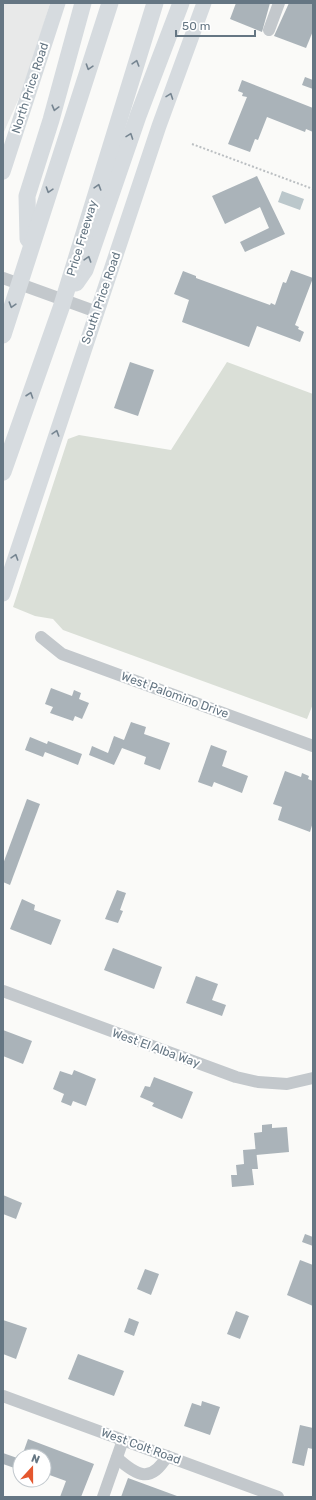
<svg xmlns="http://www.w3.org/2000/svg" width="316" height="1500" viewBox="0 0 316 1500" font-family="Rubik,sans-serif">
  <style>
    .built { fill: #e8e9e9 }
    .green { fill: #dadfd7 }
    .water { fill: #bbc7cb }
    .building { fill: #aab3b9 }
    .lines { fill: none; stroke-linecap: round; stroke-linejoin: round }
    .path { stroke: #bbbfc2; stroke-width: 2; stroke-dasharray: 2 2; stroke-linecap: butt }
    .minor { stroke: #c3c8cc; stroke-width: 12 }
    .major { stroke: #d6dbdf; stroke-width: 15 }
    .highway { stroke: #d6dbdf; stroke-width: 17 }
    .oneway { stroke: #768591 }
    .labels { text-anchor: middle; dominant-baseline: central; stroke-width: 4; stroke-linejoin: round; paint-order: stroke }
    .street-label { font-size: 12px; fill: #657683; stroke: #fff }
  </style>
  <rect width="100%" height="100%" fill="#fafaf8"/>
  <polygon class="built" points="3,3 50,3 27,80 3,134"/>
  <polygon class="green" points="227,362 313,394 313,704 307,719 63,630 53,619 35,616 13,607 68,439 79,435 171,450"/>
  <polygon class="water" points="282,191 304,199 300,210 278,202"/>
  <g class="building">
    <polygon points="236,3 270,3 262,32 230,19"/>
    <polygon points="289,3 313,3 313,31 306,48 274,36"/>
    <polygon points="305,77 313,80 313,89 302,85"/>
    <polygon points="242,80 313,108 313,132 306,129 305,132 267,117 258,140 255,139 250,152 228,144 247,97 242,96 243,93 238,91"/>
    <polygon points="257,176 285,234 245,252 240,242 269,228 260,207 225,224 212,196"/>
    <polygon points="291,270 313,278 295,325 299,327 298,329 304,332 300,342 257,326 249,347 182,322 189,300 174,294 183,271 196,276 196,278 270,305 271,303 275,305 283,282 286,283"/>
    <polygon points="130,362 154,370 138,416 114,408"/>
    <polygon points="51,688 72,696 74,690 81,693 79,699 89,703 82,719 75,716 73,721 50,713 53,707 45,704"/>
    <polygon points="131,722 146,727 144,734 170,743 160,770 144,764 146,757 122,748 114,765 89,755 92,746 108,753 114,736 124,740"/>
    <polygon points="30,737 47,744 48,741 82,754 78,765 45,752 43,757 25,750"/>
    <polygon points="211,745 227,751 222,766 248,776 242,793 214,782 212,787 198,782"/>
    <polygon points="285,771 301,777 302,773 309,776 308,779 313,781 313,822 310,832 278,820 282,807 273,804"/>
    <polygon points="27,799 40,804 10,885 3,882 3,864"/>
    <polygon points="117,890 126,893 120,910 123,911 118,923 105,919"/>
    <polygon points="22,899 35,905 34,910 61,920 51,945 10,929"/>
    <polygon points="113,948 162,967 154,989 104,970"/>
    <polygon points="196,976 218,984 212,1000 226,1005 222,1016 186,1003"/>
    <polygon points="3,1030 32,1041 23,1064 3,1056"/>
    <polygon points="74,1070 96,1079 86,1106 73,1101 71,1106 61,1102 64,1094 53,1089 60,1071 72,1075"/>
    <polygon points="154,1077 193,1092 182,1119 152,1106 154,1103 140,1097 145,1086 150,1087"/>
    <polygon points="272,1124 272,1128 287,1127 289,1152 256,1155 254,1133 262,1132 262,1125"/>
    <polygon points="256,1149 258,1169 252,1169 254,1185 232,1187 231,1175 237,1175 236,1165 244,1164 243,1150"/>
    <polygon points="3,1195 22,1203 16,1219 3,1214"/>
    <polygon points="305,1234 313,1237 313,1246 302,1242"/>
    <polygon points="300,1260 313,1265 313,1306 287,1295"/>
    <polygon points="145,1269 159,1274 151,1295 137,1289"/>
    <polygon points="236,1311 249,1316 240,1339 227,1334"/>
    <polygon points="129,1318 139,1322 134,1336 124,1332"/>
    <polygon points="3,1320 27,1328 16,1359 3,1354"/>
    <polygon points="78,1354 124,1371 114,1396 68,1379"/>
    <polygon points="202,1401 220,1407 210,1435 184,1426 192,1403 201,1406"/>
    <polygon points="300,1425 313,1428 313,1449 308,1448 304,1466 292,1463"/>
    <polygon points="28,1439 94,1464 81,1497 60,1497 66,1481 44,1473 44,1456 22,1456"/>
    <polygon points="3,1453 20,1459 20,1470 3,1464"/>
    <polygon points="128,1478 177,1496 177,1497 121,1497"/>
  </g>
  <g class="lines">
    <polyline class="path" points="192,144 313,189"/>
    <g class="minor">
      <polyline points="269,30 279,3"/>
      <polyline points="3,278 97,312"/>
      <polyline points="41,637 62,654 313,746"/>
      <polyline points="3,991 236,1077 258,1082 287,1084 313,1078"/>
      <polyline points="3,1396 278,1497"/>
      <path d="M117 1458C137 1476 151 1484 167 1456"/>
      <polyline points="103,1497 123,1440"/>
    </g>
    <g class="major">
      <polyline points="3,172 58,3"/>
      <polyline points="3,594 159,126 204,3"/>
    </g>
    <g class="highway">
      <polyline points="28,239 27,196 51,120 83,3"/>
      <polyline points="76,283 85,270 138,116 181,3"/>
      <polyline points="3,335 110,3"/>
      <polyline points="3,472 62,305 155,3"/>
    </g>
  </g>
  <defs><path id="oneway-chevron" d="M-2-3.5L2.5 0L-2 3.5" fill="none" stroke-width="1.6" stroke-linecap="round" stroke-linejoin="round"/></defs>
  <g class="oneway">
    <use href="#oneway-chevron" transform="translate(136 63) rotate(-73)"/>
    <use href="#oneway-chevron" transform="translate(89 67) rotate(108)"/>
    <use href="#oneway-chevron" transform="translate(170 96) rotate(-70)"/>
    <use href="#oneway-chevron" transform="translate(55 108) rotate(105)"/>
    <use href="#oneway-chevron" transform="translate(130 136) rotate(-70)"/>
    <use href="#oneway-chevron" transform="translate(98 187) rotate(-73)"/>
    <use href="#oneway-chevron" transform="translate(49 190) rotate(108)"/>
    <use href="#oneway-chevron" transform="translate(88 259) rotate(-72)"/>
    <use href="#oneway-chevron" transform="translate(12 305) rotate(107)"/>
    <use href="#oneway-chevron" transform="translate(30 395) rotate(-71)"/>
    <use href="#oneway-chevron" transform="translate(56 433) rotate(-72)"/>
    <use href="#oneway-chevron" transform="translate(15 557) rotate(-72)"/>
  </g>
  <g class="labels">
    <g class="street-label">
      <text transform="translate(30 88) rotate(-72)">North Price Road</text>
      <text transform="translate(82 238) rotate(-73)">Price Freeway</text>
      <text transform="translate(101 298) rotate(-71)">South Price Road</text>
      <text transform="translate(175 695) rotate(20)">West Palomino Drive</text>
      <text transform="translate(156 1048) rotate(20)">West El Alba Way</text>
      <text transform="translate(141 1446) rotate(20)">West Colt Road</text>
    </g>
  </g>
  <rect width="316" height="1500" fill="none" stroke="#657683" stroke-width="8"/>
  <g transform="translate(32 1468) rotate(21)"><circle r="19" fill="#ffffff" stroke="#c1c8cd"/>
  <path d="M0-3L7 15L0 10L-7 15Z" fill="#e4572e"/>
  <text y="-6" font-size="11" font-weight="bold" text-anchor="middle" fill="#657683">N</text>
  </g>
  <path d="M176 30v6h79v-6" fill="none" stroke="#657683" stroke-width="2"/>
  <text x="182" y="30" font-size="12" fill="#657683" stroke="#ffffff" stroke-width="3" paint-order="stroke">50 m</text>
</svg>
